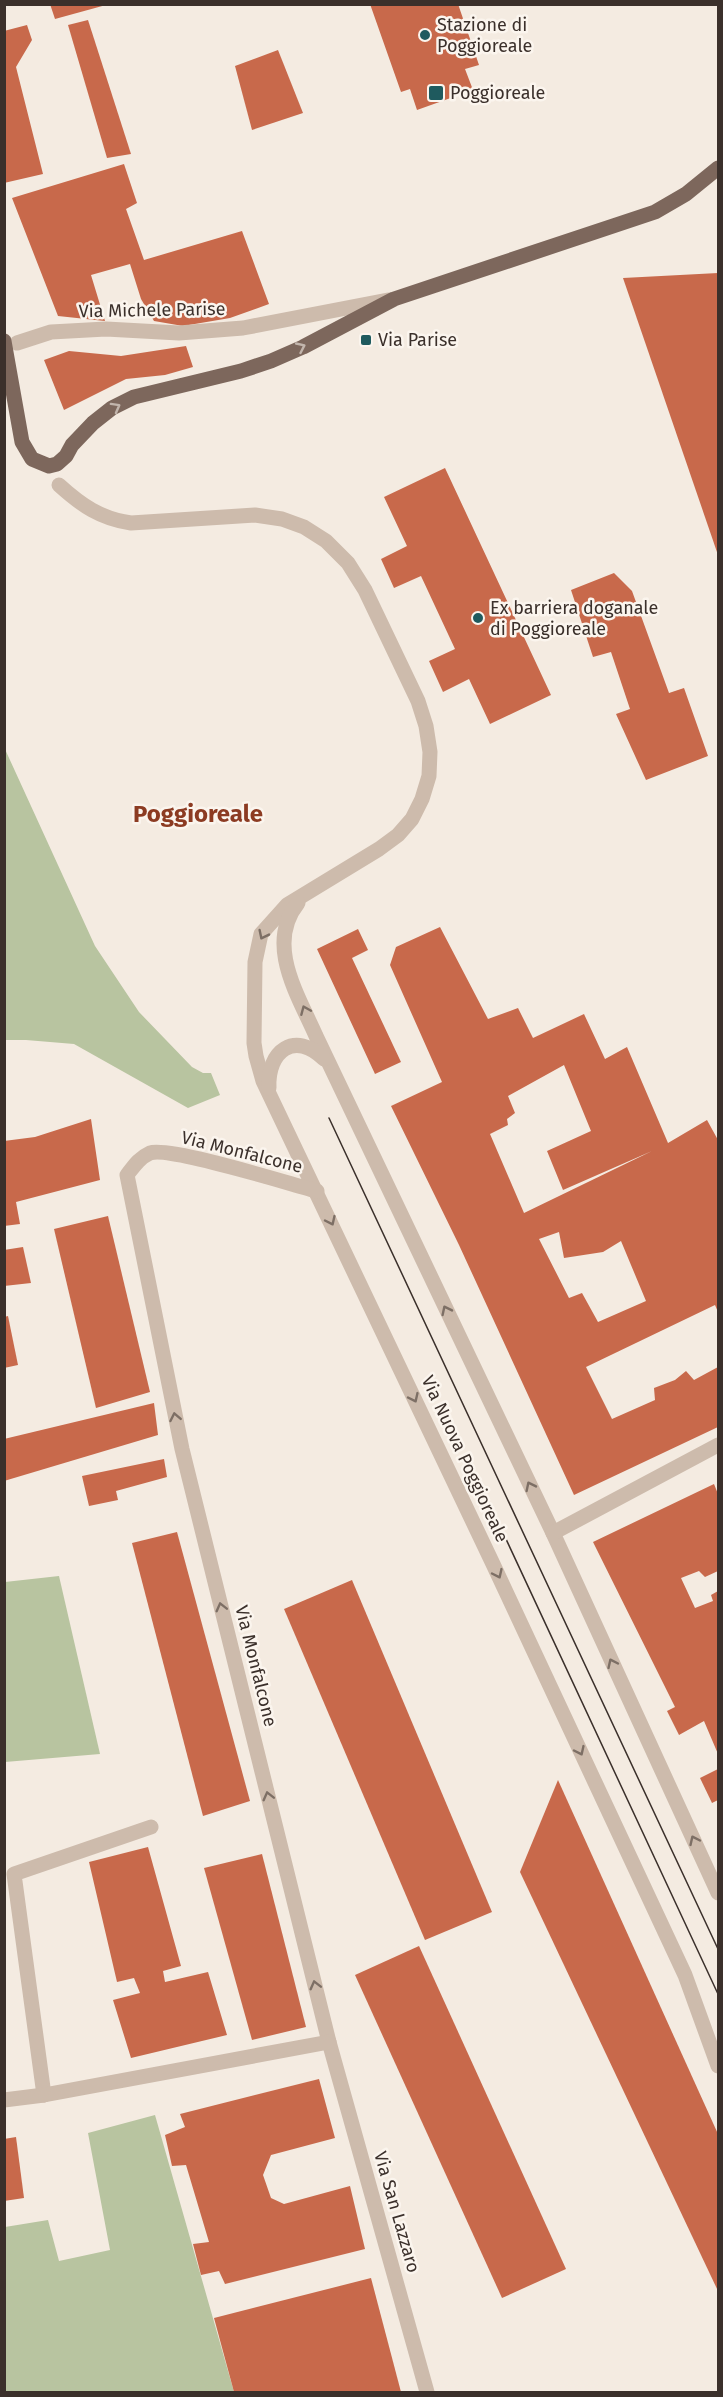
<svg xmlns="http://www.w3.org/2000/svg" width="723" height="2397" viewBox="0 0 723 2397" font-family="'Fira Sans',sans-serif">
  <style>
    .green { fill: #b8c4a0 }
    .building { fill: #c8694b; fill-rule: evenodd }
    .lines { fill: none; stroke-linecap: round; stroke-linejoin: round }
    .minor { stroke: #cdbbac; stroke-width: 15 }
    .major { stroke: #7d675c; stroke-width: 15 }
    .tram { stroke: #3b302b; stroke-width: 1.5 }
    .oneway { stroke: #c2b5ac }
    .oneway2 { stroke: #7d6f65 }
    .poi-dot { fill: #1f5a5e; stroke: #fbf5ee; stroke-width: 2 }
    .labels { text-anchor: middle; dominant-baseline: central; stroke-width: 5; stroke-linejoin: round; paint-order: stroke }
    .poi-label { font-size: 18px; fill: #3b302b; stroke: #fbf5ee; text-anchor: start }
    .street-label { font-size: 18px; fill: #3b302b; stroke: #fbf5ee }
    .district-label { font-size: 24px; font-weight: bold; fill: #8c3b22; stroke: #fbf5ee }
  </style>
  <rect width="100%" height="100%" fill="#f4ebe1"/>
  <g class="green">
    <polygon points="4,747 95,946 139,1012 192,1067 203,1073 211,1073 220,1095 188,1108 74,1044 26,1040 5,1040"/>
    <polygon points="59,1576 100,1754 5,1762 5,1582"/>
    <polygon points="155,2115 234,2392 5,2392 5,2227 48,2220 59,2261 110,2250 88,2133"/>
  </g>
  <g class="building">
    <polygon points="50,4 106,4 106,5 55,19"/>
    <polygon points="370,4 458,4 479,65 465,69 473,90 417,110 410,89 401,92"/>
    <polygon points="88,20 131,154 107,158 68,25"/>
    <polygon points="27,25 32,40 16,67 43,174 4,183 4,31"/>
    <polygon points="278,50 303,113 252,130 235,66"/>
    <polygon points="124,164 137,203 126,209 144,260 242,231 269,304 230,318 183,326 154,321 141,299 130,264 91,275 105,321 58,316 12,198"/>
    <polygon points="718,273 718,555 623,278"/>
    <polygon points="186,346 193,367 165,375 126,379 64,410 44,360 69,351 121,356"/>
    <polygon points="445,468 551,695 490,724 469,679 443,692 429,661 455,649 421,576 394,588 381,559 407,546 384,497"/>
    <polygon points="614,573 632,591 669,693 684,688 708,756 646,780 616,714 630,709 611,652 593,657 571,590"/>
    <path d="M440 927 488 1019 518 1008 533 1038 584 1014 605 1059 627 1047 668 1143 707 1120 718 1140V1312L715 1305 586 1367 612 1419 655 1400 654 1388 675 1380 686 1371 694 1380 718 1367V1427L574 1495 459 1245 391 1106 442 1082 390 965 396 947ZM564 1065 591 1131 547 1151 563 1190 652 1151 524 1213 490 1134 508 1125 507 1119 515 1113 508 1096ZM559 1232 564 1258 603 1252 621 1241 646 1301 598 1322 582 1293 569 1298 539 1239Z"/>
    <polygon points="358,929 368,950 352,958 401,1062 375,1074 317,949"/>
    <polygon points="91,1119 100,1180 16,1202 20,1224 4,1226 4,1141 35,1137"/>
    <polygon points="108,1216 150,1392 96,1408 54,1229"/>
    <polygon points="23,1247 31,1283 4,1286 4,1250"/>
    <polygon points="8,1316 18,1365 4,1368 4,1317"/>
    <polygon points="154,1403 158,1435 4,1481 4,1439"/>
    <polygon points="164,1459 167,1477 116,1491 118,1500 89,1506 82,1476"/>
    <polygon points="714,1484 718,1494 718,1571 705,1577 699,1571 681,1578 695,1608 713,1601 711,1595 718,1591 718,1754 704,1721 679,1735 667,1711 675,1707 593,1542"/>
    <polygon points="177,1532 250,1801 203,1816 132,1543"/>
    <polygon points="352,1580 492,1912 425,1940 284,1609"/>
    <polygon points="718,1769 718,1800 712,1803 700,1778"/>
    <polygon points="558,1780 718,2134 718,2291 520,1872"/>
    <polygon points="148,1847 181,1966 163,1971 165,1982 208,1972 227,2035 131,2058 113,2000 140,1993 134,1978 117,1982 89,1862"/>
    <polygon points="262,1854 306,2027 252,2040 204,1868"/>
    <polygon points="419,1946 566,2269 502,2298 355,1975"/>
    <polygon points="319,2079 335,2138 271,2155 263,2175 271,2198 284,2204 350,2186 365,2249 225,2284 219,2271 201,2275 193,2244 209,2242 186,2165 172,2166 165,2135 185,2127 180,2114"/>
    <polygon points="16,2137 24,2198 4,2201 4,2139"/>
    <polygon points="371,2278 401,2392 234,2392 214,2318"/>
  </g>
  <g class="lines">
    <g class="minor">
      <polyline points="17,343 51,332 106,329 179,333 243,328 388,300"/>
      <path d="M59 485C81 505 101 519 131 523L255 515 282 519 304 527 326 541 348 563 365 590 418 701 426 726 430 752 429 776 422 799 412 819 398 835 379 849 287 905 261 934 255 962 254 1043 256 1056 263 1081 493 1564 685 1975 718 2066"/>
      <path d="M298 903C265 944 298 995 316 1036L553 1533 718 1893"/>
      <path d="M269 1088C267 1051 295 1030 324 1059"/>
      <path d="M317 1191C290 1184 169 1146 150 1153 139 1158 134 1166 127 1175L182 1449 329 2042 427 2392"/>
      <polyline points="553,1533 718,1445"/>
      <polyline points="44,2095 14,1874 151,1827"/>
      <polyline points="4,2100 44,2095 329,2042"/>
    </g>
    <polyline class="major" points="4,341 22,442 32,459 49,466 57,464 66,456 72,445 93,423 112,408 134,397 241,371 271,361 303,347 394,299 655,212 686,194 718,168"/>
    <g class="tram">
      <polyline points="329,1118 718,1949"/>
      <polyline points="485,1494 718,1994"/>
    </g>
  </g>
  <defs><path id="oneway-chevron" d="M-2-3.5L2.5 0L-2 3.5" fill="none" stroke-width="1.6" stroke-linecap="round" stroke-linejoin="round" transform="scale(1.5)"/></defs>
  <g class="oneway">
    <use href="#oneway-chevron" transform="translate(301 347) rotate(-25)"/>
    <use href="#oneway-chevron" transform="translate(116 407) rotate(-29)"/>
  </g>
  <g class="oneway2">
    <use href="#oneway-chevron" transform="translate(263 935) rotate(116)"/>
    <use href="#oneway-chevron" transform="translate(305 1010) rotate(-113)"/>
    <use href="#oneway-chevron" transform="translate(331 1221) rotate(65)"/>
    <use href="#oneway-chevron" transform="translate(446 1310) rotate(-116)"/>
    <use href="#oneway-chevron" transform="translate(414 1398) rotate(65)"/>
    <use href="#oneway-chevron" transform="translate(175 1417) rotate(-101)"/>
    <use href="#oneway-chevron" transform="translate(530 1486) rotate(-116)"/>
    <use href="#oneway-chevron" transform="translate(498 1574) rotate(65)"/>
    <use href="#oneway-chevron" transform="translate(221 1607) rotate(-104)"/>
    <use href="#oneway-chevron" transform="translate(612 1663) rotate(-115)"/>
    <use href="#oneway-chevron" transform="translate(580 1751) rotate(65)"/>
    <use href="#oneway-chevron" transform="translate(268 1796) rotate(-104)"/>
    <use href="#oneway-chevron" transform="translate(694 1840) rotate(-115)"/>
    <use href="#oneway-chevron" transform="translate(315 1985) rotate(-104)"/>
  </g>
  <g class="poi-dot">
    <circle cx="425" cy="35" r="6"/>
    <rect x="428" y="85" width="16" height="16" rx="3"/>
    <rect x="360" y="334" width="12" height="12" rx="3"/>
    <circle cx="478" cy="618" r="6"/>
  </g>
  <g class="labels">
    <g class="poi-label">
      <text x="437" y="25">Stazione di<tspan x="437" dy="21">Poggioreale</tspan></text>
      <text x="450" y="93">Poggioreale</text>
      <text x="378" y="340">Via Parise</text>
      <text x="490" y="608">Ex barriera doganale<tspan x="490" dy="21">di Poggioreale</tspan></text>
    </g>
    <g class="street-label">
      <text transform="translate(152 310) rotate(-1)">Via Michele Parise</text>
      <text transform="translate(242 1152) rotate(14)">Via Monfalcone</text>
      <text transform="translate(465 1459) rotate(65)">Via Nuova Poggioreale</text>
      <text transform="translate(256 1666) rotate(76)">Via Monfalcone</text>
      <text transform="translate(397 2212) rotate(74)">Via San Lazzaro</text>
    </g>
    <g class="district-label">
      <text x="198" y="814">Poggioreale</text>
    </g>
  </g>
  <rect width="723" height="2397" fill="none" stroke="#3b302b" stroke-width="12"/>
</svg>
